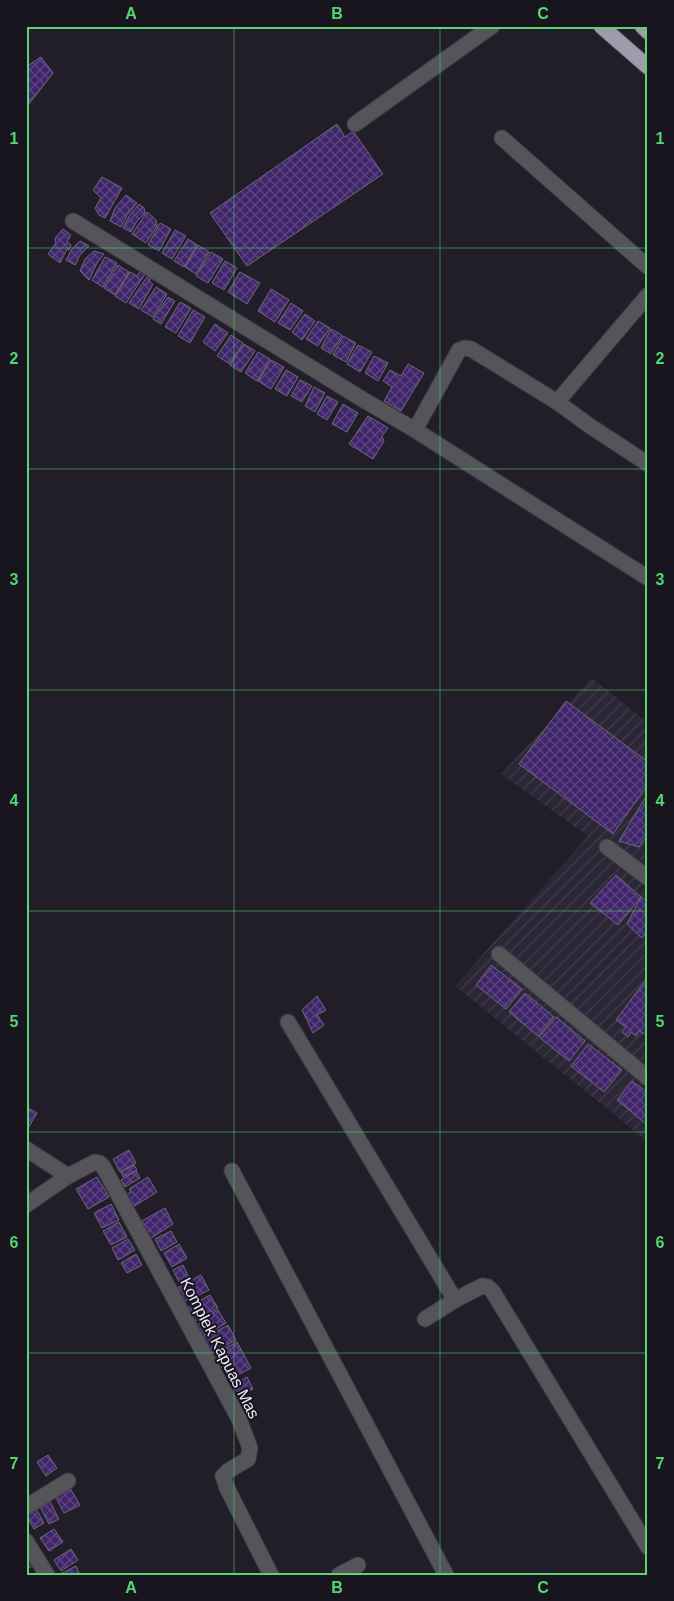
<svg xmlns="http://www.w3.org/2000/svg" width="674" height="1601" viewBox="0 0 674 1601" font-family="Helvetica,sans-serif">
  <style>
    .industrial { fill: url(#industrial-furrows) }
    .building { fill: url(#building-cross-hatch); stroke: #6c6976 }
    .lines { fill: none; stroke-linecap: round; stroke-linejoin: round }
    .minor-casing { stroke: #3e3b46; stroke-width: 17 }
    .highway-casing { stroke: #3e3b46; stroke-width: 17 }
    .minor { stroke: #555459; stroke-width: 15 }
    .highway { stroke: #9f9baa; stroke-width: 15 }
    .grid { fill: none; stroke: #55d671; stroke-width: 1; stroke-opacity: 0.55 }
    .labels { text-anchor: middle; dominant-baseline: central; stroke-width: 4; stroke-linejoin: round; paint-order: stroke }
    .street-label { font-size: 16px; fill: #efedf5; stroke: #18151f }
    .neatline { fill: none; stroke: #55d671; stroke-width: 2 }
    .grid-label { font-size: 16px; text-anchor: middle; font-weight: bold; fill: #55d671 }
  </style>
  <defs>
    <pattern id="industrial-furrows" width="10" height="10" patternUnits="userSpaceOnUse" patternTransform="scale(1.25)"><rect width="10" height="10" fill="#2c2737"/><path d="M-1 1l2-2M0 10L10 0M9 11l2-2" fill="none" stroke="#413c4b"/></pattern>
    <pattern id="building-cross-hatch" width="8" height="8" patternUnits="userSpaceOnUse" patternTransform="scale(1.25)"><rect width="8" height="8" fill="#40256b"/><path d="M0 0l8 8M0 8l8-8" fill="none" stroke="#5c4581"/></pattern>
  </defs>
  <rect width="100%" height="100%" fill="#211e29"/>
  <polygon class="industrial" points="592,678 648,723 648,1142 455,986 588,836 501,774"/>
  <g class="building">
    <polygon points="41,57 53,73 29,104 26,101 26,67"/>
    <polygon points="337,124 345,137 353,131 383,174 247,266 210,213"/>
    <polygon points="102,177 122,188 105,218 99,215 95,208 101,198 93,190"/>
    <polygon points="126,195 137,203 127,215 121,227 110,221 115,208"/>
    <polygon points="139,204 144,208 145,213 137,221 131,232 123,228 129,216"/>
    <polygon points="147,212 156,220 157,226 146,243 132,234"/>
    <polygon points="160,223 171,229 159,251 148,245"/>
    <polygon points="63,229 71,235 67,242 71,245 69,250 67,249 60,263 48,254 56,243 55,238"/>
    <polygon points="175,230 186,236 172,259 162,253"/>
    <polygon points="188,239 197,245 184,267 174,261"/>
    <polygon points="80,241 89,246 80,255 75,265 66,260 72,249"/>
    <polygon points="198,245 209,252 196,274 185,267"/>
    <polygon points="94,251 104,254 97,263 89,280 80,271 85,259"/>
    <polygon points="211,252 223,259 208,283 196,276"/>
    <polygon points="105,257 117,263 103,287 92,280"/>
    <polygon points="225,261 237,268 224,290 212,283"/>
    <polygon points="118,265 129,272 115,295 104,288"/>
    <polygon points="142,268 147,271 126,303 115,296 130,272 137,276"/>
    <polygon points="240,272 260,283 247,304 228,292"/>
    <polygon points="149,274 152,276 149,281 153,284 139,309 129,303"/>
    <polygon points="156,287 167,294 153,317 141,310"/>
    <polygon points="271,289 289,300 275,322 258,311"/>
    <polygon points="168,297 175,301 161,324 153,319"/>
    <polygon points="180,302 191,308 176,333 165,327"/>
    <polygon points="291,303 303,311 290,330 278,323"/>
    <polygon points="193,310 205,317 190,343 178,336"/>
    <polygon points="305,314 315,321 302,340 292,332"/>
    <polygon points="318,321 330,328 318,346 306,339"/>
    <polygon points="215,324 228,333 215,351 203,342"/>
    <polygon points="331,329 342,335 331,354 321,348"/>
    <polygon points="231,335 243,343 230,364 217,356"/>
    <polygon points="343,336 356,343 346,362 333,355"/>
    <polygon points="244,344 255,351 241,372 230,365"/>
    <polygon points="358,345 372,352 360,372 347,364"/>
    <polygon points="258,352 270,359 257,381 245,373"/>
    <polygon points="374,356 388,363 378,381 365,373"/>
    <polygon points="271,360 284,367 271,389 258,381"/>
    <polygon points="408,364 424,373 401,411 384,401 392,387 383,381 390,370 401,376"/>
    <polygon points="286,370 298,377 287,396 275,389"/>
    <polygon points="300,380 312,386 302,402 291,396"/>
    <polygon points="314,387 325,393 315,412 305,406"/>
    <polygon points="327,396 338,402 327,420 317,414"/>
    <polygon points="343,404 358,413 347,432 332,424"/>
    <polygon points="368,416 388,428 382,436 384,441 373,459 349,444"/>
    <polygon points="566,701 648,762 648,784 613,834 519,764"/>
    <polygon points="648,793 648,834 639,847 619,841"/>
    <polygon points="616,875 641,897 618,925 590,903"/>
    <polygon points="641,897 648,902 648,931 642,938 627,924"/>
    <polygon points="491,965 522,989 506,1009 476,985"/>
    <polygon points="647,978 648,1036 639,1031 636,1036 631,1032 628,1037 622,1032 626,1027 616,1020"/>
    <polygon points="525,993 554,1017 538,1036 509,1012"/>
    <polygon points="317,996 326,1010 317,1015 324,1025 313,1033 302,1010"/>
    <polygon points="556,1017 585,1041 569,1061 539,1037"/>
    <polygon points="588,1044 622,1070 604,1092 571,1066"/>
    <polygon points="632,1081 648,1093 646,1124 617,1100"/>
    <polygon points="26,1107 37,1113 26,1132"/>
    <polygon points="129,1150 136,1163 120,1172 113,1159"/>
    <polygon points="134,1165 137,1170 123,1177 121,1172"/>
    <polygon points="136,1171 140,1178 125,1187 121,1180"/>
    <polygon points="97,1177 109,1197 88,1209 76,1189"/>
    <polygon points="148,1177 157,1192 133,1207 126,1195 131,1192 129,1189"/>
    <polygon points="111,1204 119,1220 102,1228 94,1213"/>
    <polygon points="165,1208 173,1224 148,1240 142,1228 145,1226 142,1221"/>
    <polygon points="119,1222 127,1237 111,1245 103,1231"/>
    <polygon points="171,1231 177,1242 161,1251 155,1239"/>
    <polygon points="128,1239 135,1250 118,1260 112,1248"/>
    <polygon points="179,1244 187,1258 172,1267 164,1253"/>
    <polygon points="136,1254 142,1265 127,1273 121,1263"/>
    <polygon points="183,1265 189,1278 179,1282 173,1270"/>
    <polygon points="201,1275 209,1290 189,1300 189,1299 182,1302 175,1289"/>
    <polygon points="210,1295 218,1308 192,1323 184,1309"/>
    <polygon points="218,1310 226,1323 201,1338 194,1327 200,1323 199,1321"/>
    <polygon points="228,1325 236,1340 210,1354 201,1340"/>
    <polygon points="237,1342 251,1368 236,1376 229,1363 220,1368 214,1358 218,1356 216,1353"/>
    <polygon points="247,1377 253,1389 240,1396 233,1385"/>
    <polygon points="48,1455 57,1468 46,1476 37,1462"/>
    <polygon points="70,1488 80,1505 64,1513 55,1496"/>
    <polygon points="48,1498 59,1519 49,1524 38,1503"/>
    <polygon points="34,1505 44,1523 34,1529 26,1516 26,1510"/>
    <polygon points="54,1529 63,1542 49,1551 40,1538"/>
    <polygon points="71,1549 78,1560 61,1571 54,1560"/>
    <polygon points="26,1556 32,1566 26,1569"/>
    <polygon points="76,1566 80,1575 63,1575 62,1573"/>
  </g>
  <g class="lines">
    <defs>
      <g id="minor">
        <polyline points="355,124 492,26"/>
        <polyline points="502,138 648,267"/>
        <polyline points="73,221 362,399 415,430 648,578"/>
        <polyline points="557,402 648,295"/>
        <polyline points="415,430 459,350 465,348 471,349 557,402 590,426 648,464"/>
        <polyline points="607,847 648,878"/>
        <polyline points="499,954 648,1078"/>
        <polyline points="288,1022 455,1300 482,1286 488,1287 493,1292 648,1547"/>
        <polyline points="26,1149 68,1176"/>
        <polyline points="232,1171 446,1575"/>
        <polyline points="26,1205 68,1176 95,1162 100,1163 104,1168 239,1419 250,1448 248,1459 228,1471 223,1476 227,1488 271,1575"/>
        <polyline points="425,1319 455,1300"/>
        <polyline points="26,1507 68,1481"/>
        <polyline points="26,1541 47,1575"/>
        <polyline points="339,1575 358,1565"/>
      </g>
      <g id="highway">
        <polyline points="601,26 648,67"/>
        <polyline points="642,26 648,32"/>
      </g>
    </defs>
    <use href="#minor" class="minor-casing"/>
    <use href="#highway" class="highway-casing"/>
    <use href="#minor" class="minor"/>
    <use href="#highway" class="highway"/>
  </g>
  <path class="grid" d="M234 26V1575M440 26V1575M26 248H648M26 469H648M26 690H648M26 911H648M26 1132H648M26 1353H648"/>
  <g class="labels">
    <g class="street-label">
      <text transform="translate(220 1348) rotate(63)">Komplek Kapuas Mas</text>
    </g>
  </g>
  <rect width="674" height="1601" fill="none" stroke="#18151f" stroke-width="55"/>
  <rect x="28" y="28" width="618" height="1546" class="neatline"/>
  <g class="grid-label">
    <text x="131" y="19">A</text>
    <text x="337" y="19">B</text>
    <text x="543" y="19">C</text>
    <text x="14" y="144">1</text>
    <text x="660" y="144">1</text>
    <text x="14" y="364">2</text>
    <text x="660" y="364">2</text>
    <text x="14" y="585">3</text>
    <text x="660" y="585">3</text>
    <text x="14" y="806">4</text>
    <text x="660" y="806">4</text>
    <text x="14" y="1027">5</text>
    <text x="660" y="1027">5</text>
    <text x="14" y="1248">6</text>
    <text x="660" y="1248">6</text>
    <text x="14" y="1469">7</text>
    <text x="660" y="1469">7</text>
    <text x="131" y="1593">A</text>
    <text x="337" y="1593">B</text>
    <text x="543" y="1593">C</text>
  </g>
</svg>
